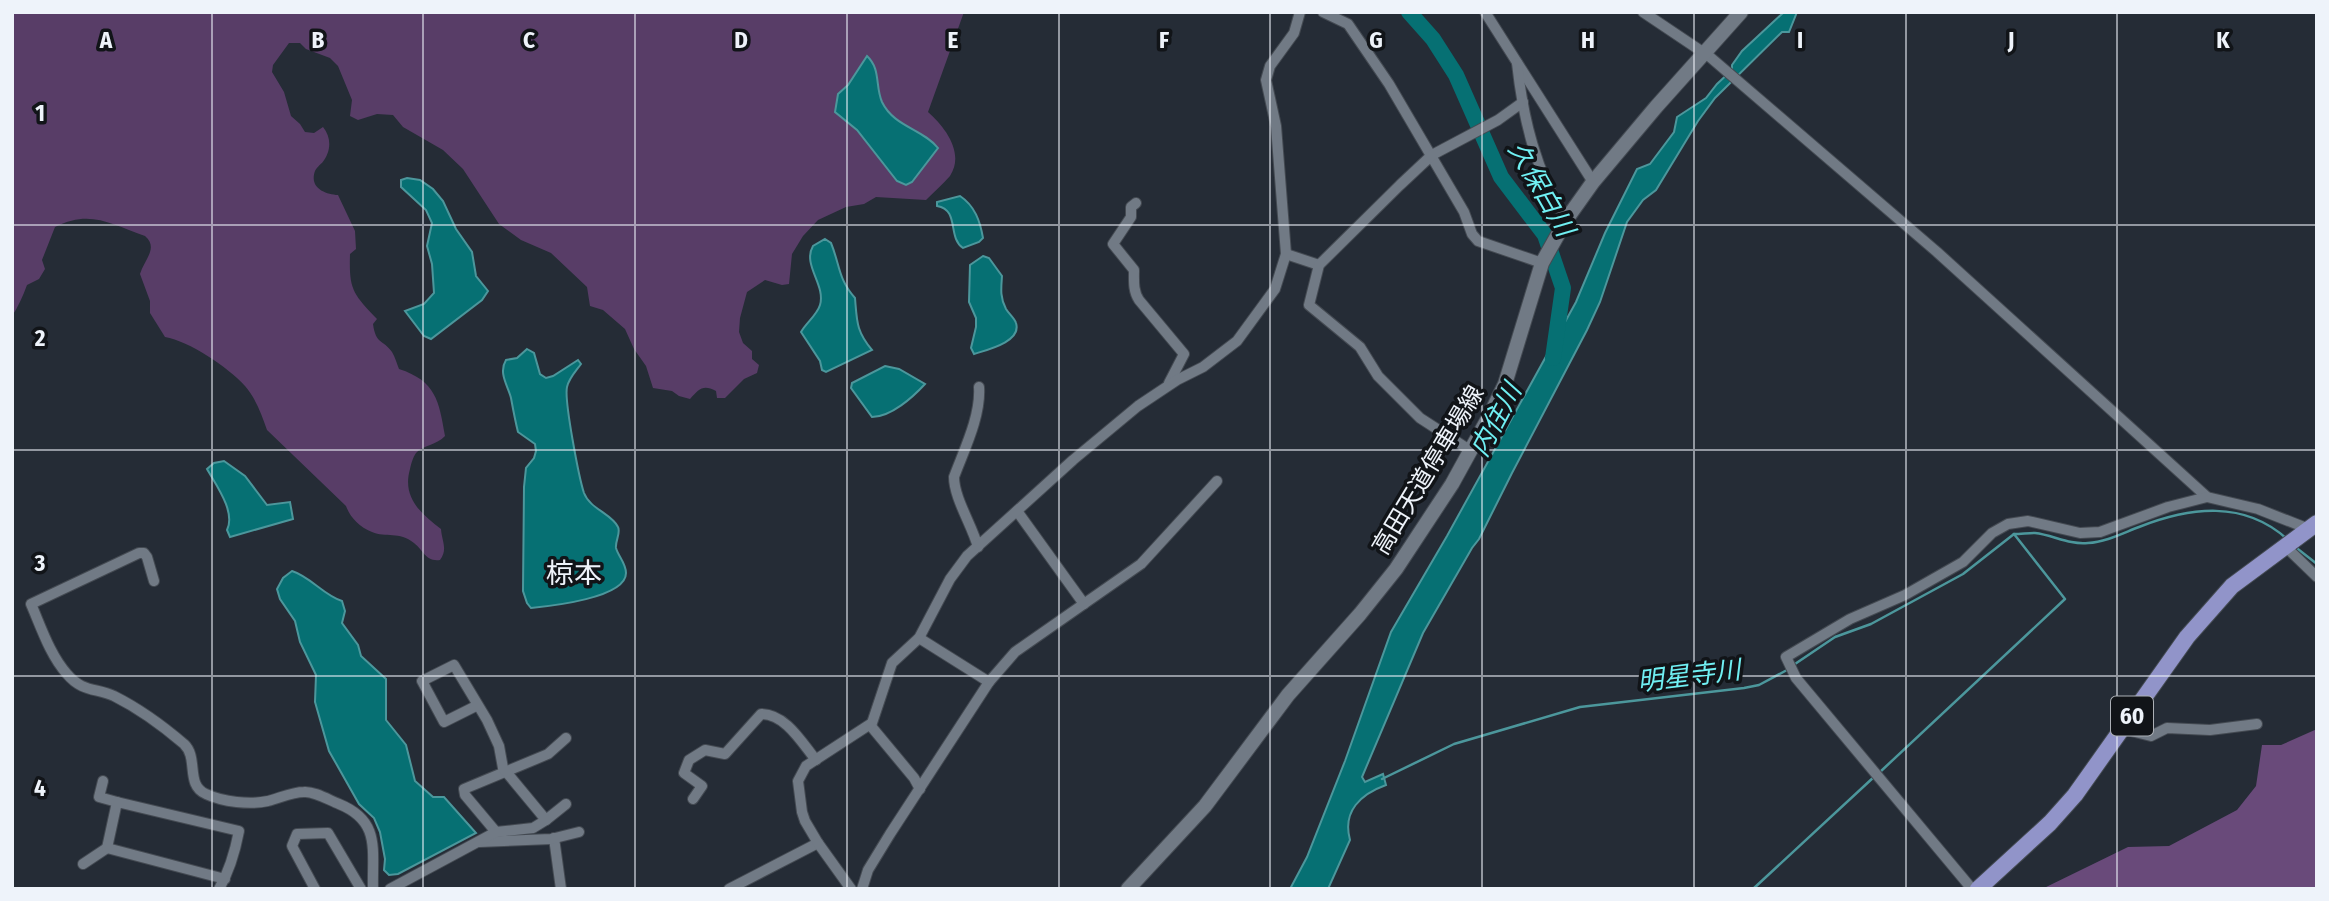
<svg xmlns="http://www.w3.org/2000/svg" width="2329" height="901" viewBox="0 0 2329 901" font-family="'Fira Sans Condensed','Noto Sans JP',sans-serif">
  <style>
    .green { fill: #583d67 }
    .forest { fill: #694a7a }
    .water { fill: #067073; stroke: #4c979c; stroke-width: 2 }
    .lines { fill: none; stroke-linecap: round; stroke-linejoin: round }
    .stream { stroke: #4c979c; stroke-width: 2.5 }
    .river { stroke: #067073; stroke-width: 16 }
    .minor-casing { stroke: #444a52; stroke-width: 12 }
    .secondary-casing { stroke: #444a52; stroke-width: 16 }
    .primary-casing { stroke: #444a52; stroke-width: 18 }
    .minor { stroke: #717a85; stroke-width: 10 }
    .secondary { stroke: #717a85; stroke-width: 14 }
    .primary { stroke: #9194c9; stroke-width: 16 }
    .grid { fill: none; stroke: #eef3fa; stroke-width: 2; stroke-opacity: 0.55 }
    .labels { text-anchor: middle; dominant-baseline: central; stroke-width: 7; stroke-linejoin: round; paint-order: stroke }
    .shield { fill: #111418; stroke: #acb0b6; stroke-width: 2 }
    .shield-label { font-size: 23px; font-weight: bold; fill: #eef3fa }
    .street-label { font-size: 24px; fill: #eef3fa; stroke: #111418 }
    .water-label { font-size: 26px; font-style: italic; fill: #70f0f3; stroke: #111418 }
    .quarter-label { font-size: 28px; fill: #eef3fa; stroke: #111418 }
    .grid-label { font-size: 23px; text-anchor: middle; font-weight: bold; fill: #eef3fa; stroke: #111418; stroke-width: 7; stroke-linejoin: round; paint-order: stroke }
  </style>
  <rect width="100%" height="100%" fill="#252c36"/>
  <path class="green" d="M12 12H964L928 112C945 127 965 153 950 176 943 184 934 192 926 200L876 197 864 204 846 207 818 220 803 236 792 254 789 284 782 285 765 280 747 292 740 318 739 332 743 343 752 351V359L759 365 757 373 744 379 725 398H717L716 391C703 384 699 389 690 399L679 396 672 391 653 388 646 366 634 349 625 329 603 310 590 306 587 287 551 253 521 240 499 224 463 169 443 150 403 127 393 115 377 114 358 120 350 116 352 100 338 66 330 58 306 49 300 43H289L273 65 272 72 284 92 291 116 300 124 305 132 314 133 323 127C332 138 331 152 322 163 320 164 316 169 315 171 309 188 325 194 338 195L355 231 356 249 350 254C349 289 352 293 377 319L373 324C376 345 383 339 392 352 395 357 397 364 399 369 436 381 439 401 445 436 437 445 423 445 416 453 413 457 411 464 410 469 402 497 420 513 441 529 442 542 448 549 440 560 426 562 424 551 414 543 399 531 386 538 372 532 359 527 350 517 346 506L267 430C262 415 255 397 245 386 228 367 189 341 165 337L150 313V301L140 274C144 260 159 248 145 236 111 224 90 209 55 227L42 260 45 269 39 279 27 285C23 296 18 307 12 316Z"/>
  <polygon class="forest" points="2317,729 2317,889 2042,889 2128,847 2169,846 2237,810 2256,786 2262,745 2281,745"/>
  <g class="water">
    <path d="M1784 12H1797L1789 32H1782L1715 98 1698 121 1656 190 1643 200 1627 222 1600 302 1587 330 1512 473 1479 539 1472 548 1423 633 1362 777 1365 782 1383 774 1386 785C1361 794 1342 811 1350 840L1328 889H1290L1307 857 1345 761 1391 632 1447 536 1576 302 1605 233 1637 169 1650 164 1674 132 1677 117 1706 98 1717 84 1732 70V65L1742 51Z"/>
    <path d="M867 56C881 69 875 86 882 102 894 127 923 129 938 148L912 182 906 185 897 181 857 130 835 112 838 94 848 85Z"/>
    <polygon points="407,178 420,180 433,189 443,201 456,229 472,252 476,276 488,291 482,300 431,339 424,336 405,311 424,304 434,293 432,264 427,246 432,223 426,210 401,187 401,180"/>
    <path d="M960 196C975 206 980 221 983 238L979 242 963 248C947 237 960 210 937 206V202Z"/>
    <path d="M825 239 831 243C840 265 838 279 855 298 857 321 856 331 872 350L826 372 822 370 820 361 801 332C806 323 817 315 820 305 826 285 802 265 813 246Z"/>
    <path d="M983 256 989 258 1002 276C1001 289 1000 298 1006 309 1009 314 1015 319 1016 323 1022 342 986 350 974 354L971 348 976 327V318L969 302 970 265Z"/>
    <path d="M527 349 534 353 540 374 546 378 553 376 578 360 581 364C576 371 569 378 567 387 564 400 579 478 584 493 590 509 612 514 618 527 621 533 615 541 616 548 618 556 626 563 626 573 626 598 551 606 531 608L527 603 523 591 524 487 526 468 534 458 536 451 535 444 518 432C515 420 513 409 511 398 508 386 498 373 506 360L517 358Z"/>
    <path d="M885 366 899 369 925 384C913 397 891 417 872 417L851 388 852 383Z"/>
    <path d="M224 461 245 476 267 505 290 502 293 519 230 537 227 530C236 512 216 485 207 469L214 463Z"/>
    <path d="M292 571C311 577 323 595 342 601L345 611 342 623 358 645 361 656 386 679V720L406 745 415 781 433 797H444L476 833 398 874 389 875 384 870 385 859 380 832 374 818 359 804 329 751 315 702 316 675 300 642 295 621 280 599 277 589 283 578Z"/>
  </g>
  <g class="lines">
    <g class="stream">
      <path d="M2014 534C2021 534 2028 533 2035 533 2053 535 2069 545 2088 543 2106 542 2123 533 2139 527 2190 507 2244 500 2287 539"/>
      <polyline points="2294,546 2317,564"/>
      <polyline points="1792,666 1835,637 1871,624 1963,574 2014,534"/>
      <polyline points="1880,772 2065,599 2014,534"/>
      <polyline points="1382,779 1454,744 1580,707 1744,688 1759,685 1787,670"/>
      <polyline points="1753,889 1875,776"/>
    </g>
    <polyline class="river" points="1409,12 1433,39 1456,75 1501,177 1545,235 1563,288 1553,358"/>
    <defs>
      <g id="minor">
        <polyline points="1323,12 1348,24 1389,84 1464,212 1472,234 1478,241 1542,263"/>
        <polyline points="1485,12 1593,182"/>
        <polyline points="1643,12 1710,57 1937,252 2207,497 2258,509 2309,529"/>
        <path d="M1517 63C1523 119 1536 172 1566 220"/>
        <path d="M1136 203 1131 207V217L1113 244 1134 270C1134 281 1133 291 1139 300L1184 354 1169 383"/>
        <polyline points="1286,254 1319,265"/>
        <polyline points="1471,451 1420,418 1378,376 1360,347 1309,305 1319,265 1400,185 1432,155 1498,120 1523,102"/>
        <polyline points="1017,511 1084,604"/>
        <path d="M978 547C972 525 954 498 954 477 964 450 981 416 979 387"/>
        <polyline points="2286,547 2317,577"/>
        <path d="M154 581 147 557 144 553H139L31 604C41 627 50 655 67 674 82 692 96 688 114 696 138 708 163 726 184 744 199 758 185 785 206 794 223 802 250 805 268 801 280 798 292 792 304 792 314 791 329 800 339 804 381 821 372 850 373 889"/>
        <polyline points="919,638 989,682"/>
        <polyline points="870,725 914,778 920,789"/>
        <polyline points="2123,729 2151,736 2167,728 2210,730 2257,724"/>
        <polyline points="103,781 99,797 117,802"/>
        <path d="M693 799 702 786 684 773 689 760 705 750 725 754 761 714C786 714 802 743 816 760"/>
        <polyline points="546,820 566,804"/>
        <polyline points="496,832 465,795 464,789 548,754 566,738"/>
        <polyline points="554,838 561,889"/>
        <polyline points="479,842 551,839 579,832"/>
        <polyline points="83,864 107,848"/>
        <path d="M219 889C230 870 235 852 239 831L117 802 107 848 225 879"/>
        <polyline points="315,889 292,846 297,834 328,833 361,889"/>
        <polyline points="390,889 496,832 533,828 546,820 503,768 499,746 487,720 454,665 422,681 444,722 478,705"/>
        <polyline points="729,889 818,843"/>
        <polyline points="851,889 818,843 805,821 802,812 798,781 806,766 872,723 892,663 919,638 950,579 967,556 1073,460 1138,406 1177,380 1203,367 1237,341 1275,289 1286,254 1276,126 1266,80 1270,66 1294,33 1300,12"/>
        <polyline points="862,889 868,870 890,834 989,682 1015,652 1141,564 1217,481"/>
        <polyline points="1972,889 1796,678 1786,657 1850,619 1905,595 1963,562 1992,533 2008,524 2028,521 2080,533 2100,532 2168,507 2207,497"/>
      </g>
      <polyline id="secondary" points="1128,889 1205,806 1288,695 1360,614 1396,569 1452,484 1490,415 1505,384 1542,263 1566,220 1593,182 1656,107 1741,12"/>
      <polyline id="primary" points="1978,889 2050,823 2075,795 2187,637 2232,586 2317,523"/>
    </defs>
    <use href="#minor" class="minor-casing"/>
    <use href="#secondary" class="secondary-casing"/>
    <use href="#primary" class="primary-casing"/>
    <use href="#minor" class="minor"/>
    <use href="#secondary" class="secondary"/>
    <use href="#primary" class="primary"/>
  </g>
  <path class="grid" d="M212 12V889M423 12V889M635 12V889M847 12V889M1059 12V889M1270 12V889M1482 12V889M1694 12V889M1906 12V889M2117 12V889M12 225H2317M12 450H2317M12 676H2317"/>
  <g class="labels">
    <rect class="shield" x="2111" y="696.5" width="42" height="39" rx="5"/>
    <g class="shield-label">
      <text x="2132" y="716">60</text>
    </g>
    <g class="street-label">
      <text transform="translate(1428 470) rotate(-59)">高田天道停車場線</text>
    </g>
    <g class="water-label">
      <text transform="translate(1541 189) rotate(60)">久保白川</text>
      <text transform="translate(1496 420) rotate(-62)">内住川</text>
      <text transform="translate(1689 676) rotate(-7)">明星寺川</text>
    </g>
    <g class="quarter-label">
      <text x="574" y="573">椋本</text>
    </g>
  </g>
  <g class="grid-label">
    <text x="106" y="48">A</text>
    <text x="318" y="48">B</text>
    <text x="529" y="48">C</text>
    <text x="741" y="48">D</text>
    <text x="953" y="48">E</text>
    <text x="1164" y="48">F</text>
    <text x="1376" y="48">G</text>
    <text x="1588" y="48">H</text>
    <text x="1800" y="48">I</text>
    <text x="2011" y="48">J</text>
    <text x="2223" y="48">K</text>
    <text x="40" y="121">1</text>
    <text x="40" y="346">2</text>
    <text x="40" y="571">3</text>
    <text x="40" y="796">4</text>
  </g>
  <rect width="2329" height="901" fill="none" stroke="#eef3fa" stroke-width="28"/>
</svg>
